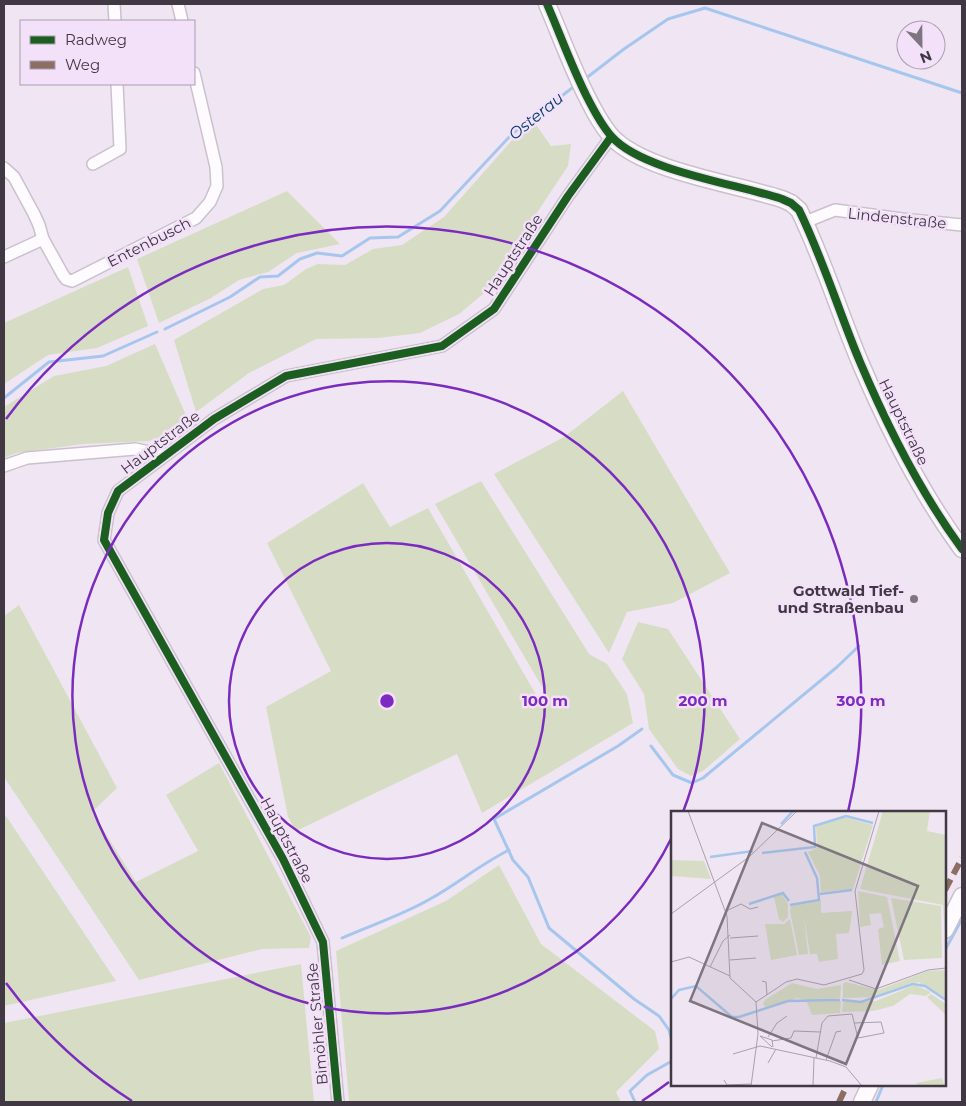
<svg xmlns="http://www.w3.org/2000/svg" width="966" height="1106" viewBox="0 0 966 1106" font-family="Montserrat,sans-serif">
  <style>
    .green { fill: #d7ddc4 }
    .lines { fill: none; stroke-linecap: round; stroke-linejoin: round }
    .stream { stroke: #a6c6ed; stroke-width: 3 }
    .street-casing { stroke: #cac1cc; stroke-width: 14 }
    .secondary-casing { stroke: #cac1cc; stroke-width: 19 }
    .street { stroke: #fdfbfd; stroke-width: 11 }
    .secondary { stroke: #fdfbfd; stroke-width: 16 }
    .quiet { stroke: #8d6e63; stroke-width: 6; stroke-dasharray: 12 6; stroke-linecap: butt }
    .cycleway-casing { stroke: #f3e0f9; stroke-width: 11 }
    .cycleway { stroke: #1b5e20; stroke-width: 8 }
    .ring { fill: none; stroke: #7b2cbf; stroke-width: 2.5 }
    .poi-dot { fill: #7e7580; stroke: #f3e0f9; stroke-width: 2 }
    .labels { text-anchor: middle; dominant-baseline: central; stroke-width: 5; stroke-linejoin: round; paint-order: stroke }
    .street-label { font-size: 15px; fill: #403842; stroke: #f3e0f9 }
    .poi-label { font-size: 15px; font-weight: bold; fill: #403842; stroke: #f3e0f9; text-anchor: end }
    .water-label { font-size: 16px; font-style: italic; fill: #033d6a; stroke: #f3e0f9 }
    .inset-river { fill: none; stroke: #a6c6ed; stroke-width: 2.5 }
    .inset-road { fill: none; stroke: #aaa0ac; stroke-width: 1 }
    .view { fill: #7e7580; fill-opacity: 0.15; stroke: #7e7580; stroke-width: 2.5 }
    .inset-edge { fill: none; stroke: #403842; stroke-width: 2.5 }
    .centre { fill: #7b2cbf; stroke: #f3e0f9; stroke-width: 2.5 }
    .ring-label { font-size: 15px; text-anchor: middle; font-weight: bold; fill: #7b2cbf; stroke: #f3e0f9; stroke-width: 5; stroke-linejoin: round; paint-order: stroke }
  </style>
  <rect width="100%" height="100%" fill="#f0e6f3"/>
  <g class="green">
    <polygon points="534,122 551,146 571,144 568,166 483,294 459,314 420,333 379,338 316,339 249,373 196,412 174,340 263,289 284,285 306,269 318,264 345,265 373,249 402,245 444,217 513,139"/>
    <polygon points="287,191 340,244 297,253 268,272 239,280 211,298 159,323 137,259"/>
    <polygon points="128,267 148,326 97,348 48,355 4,384 4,323"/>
    <polygon points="155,344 188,420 174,435 149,441 83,444 16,453 4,458 4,407 54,376 106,366"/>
    <polygon points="623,391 730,573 673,603 627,612 609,653 494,474 564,437"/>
    <polygon points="481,481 589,654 607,664 627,694 633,723 482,813 457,754 296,831 288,817 266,707 331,671 267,543 363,483 390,527 428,508 538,698 545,692 435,504"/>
    <polygon points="19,605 117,788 92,812 136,882 198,851 166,795 219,763 311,937 309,948 262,949 139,980 4,777 4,616"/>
    <polygon points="638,622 668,629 740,739 703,771 691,776 678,769 649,729 644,694 622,659"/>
    <polygon points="4,813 116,981 4,1006"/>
    <polygon points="499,865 541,944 655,1031 659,1049 616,1092 621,1102 349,1102 336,951 446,901"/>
    <polygon points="301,964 314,1102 4,1102 4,1023"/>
  </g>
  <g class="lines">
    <g class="stream">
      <polyline points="585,79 624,49 668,19 705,8 962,93"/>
      <polyline points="165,329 230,297 260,277 278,276 300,259 317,253 342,256 370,238 398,237 440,211 512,134 576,85"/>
      <polyline points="4,398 49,362 103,356 157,332"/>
      <polyline points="642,729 618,746 494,819 513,860 528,877 549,928 634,999 659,1016 669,1030 672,1041"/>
      <polyline points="651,746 673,775 692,783 703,778 837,667 859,646"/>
      <path d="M342 938C371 925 403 915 430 899 457 884 481 864 509 850"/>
      <polyline points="945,950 962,919"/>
      <polyline points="635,1102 630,1091 647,1075 672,1061"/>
      <polyline points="876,1102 883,1085"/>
    </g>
    <defs>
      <g id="street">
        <polyline points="114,4 115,21"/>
        <polyline points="178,4 182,21"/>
        <polyline points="93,164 120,149 117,84"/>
        <polyline points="4,168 14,177 34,214 39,225 43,239 63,275 66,279 72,281 78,278 196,218 210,202 217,186 216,167 194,73"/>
        <polyline points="805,222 835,210 902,219 962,225"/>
        <polyline points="4,257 43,239"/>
        <polyline points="4,466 27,458 135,449 164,455"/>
        <polyline points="338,1102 323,942 283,859 104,540 108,513 118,491 214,419 286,376 442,346 494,309 568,196 611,137"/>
      </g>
      <g id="secondary">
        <path d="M547 4C560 34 571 65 586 95 593 109 601 125 612 137 643 171 737 184 782 199L791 203 799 210C823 259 839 312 860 362 888 428 920 492 962 549"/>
        <polyline points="945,930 962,896"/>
        <polyline points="862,1102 870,1085"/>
      </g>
    </defs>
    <use href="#street" class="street-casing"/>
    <use href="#secondary" class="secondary-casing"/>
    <use href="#street" class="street"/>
    <use href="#secondary" class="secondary"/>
    <g class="quiet">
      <polyline points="945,890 962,858"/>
      <polyline points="839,1102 847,1085"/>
    </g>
    <defs>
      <g id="cycleway">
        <path d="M547 4C560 34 571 65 586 95 593 109 601 125 612 137 643 171 737 184 782 199L791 203 799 210C823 259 839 312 860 362 888 428 920 492 962 549"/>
        <polyline points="338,1102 323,942 283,859 104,540 108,513 118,491 214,419 286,376 442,346 494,309 568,196 611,137"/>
      </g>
    </defs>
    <use href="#cycleway" class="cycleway-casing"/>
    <use href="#cycleway" class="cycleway"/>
  </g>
  <g class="ring">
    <circle cx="387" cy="701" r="158"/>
    <path d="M672 837A316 316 0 1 1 683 812"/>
    <path d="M669 1082A474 474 0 0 1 642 1101M132 1101A474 474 0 0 1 6 983M6 419A474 474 0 0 1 848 812"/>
  </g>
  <circle class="poi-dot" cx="914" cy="599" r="5"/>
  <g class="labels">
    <g class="street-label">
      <text transform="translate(897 218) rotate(6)">Lindenstraße</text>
      <text transform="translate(149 242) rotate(-27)">Entenbusch</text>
      <text transform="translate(513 255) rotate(-57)">Hauptstraße</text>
      <text transform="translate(904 422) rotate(64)">Hauptstraße</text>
      <text transform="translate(160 442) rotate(-37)">Hauptstraße</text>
      <text transform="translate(287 840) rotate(62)">Hauptstraße</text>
      <text transform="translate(317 1024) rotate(-95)">Bimöhler Straße</text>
    </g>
    <g class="poi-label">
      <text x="904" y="590">Gottwald Tief-<tspan x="904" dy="17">und Straßenbau</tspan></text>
    </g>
    <g class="water-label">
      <text transform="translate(536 116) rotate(-39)">Osterau</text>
    </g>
  </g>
  <g transform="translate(671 811)">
    <rect width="275" height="275" fill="#f0e6f3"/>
    <path d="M212 0H259L256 20 275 24V146L272 94 189 78ZM173 6 202 14 182 78 150 81 149 65 137 41 146 37 145 15ZM0 49 33 50 40 68 0 65ZM187 80 216 86 229 150 211 154 207 118 213 116 210 102 198 103 200 114 189 116ZM111 83 117 93V106L112 111 108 108 103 86ZM220 87 270 95 271 147 233 149ZM150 90V102L181 100V102L178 122 165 123 167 148 148 151 146 143H139L133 105 137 143 128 144 119 100 120 95ZM119 108 126 144 100 149 94 113H113ZM275 159V187L247 171 205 186 172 187V173L175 171 207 179 257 160ZM121 172 146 178 170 174 169 187 143 190 126 187 96 198 92 193 94 189ZM244 174 260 181 255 185 239 183 222 195 202 200 171 201 172 191 205 190ZM260 183 275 193V204L256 186ZM170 190 169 202 141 204 136 191ZM271 267 274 275H247L245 272Z" fill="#d7ddc4"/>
    <path class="inset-river" d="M110 13 122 0M91 42 144 36 143 15 175 5 202 12M39 46 82 40M149 83 181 79M78 93 112 82 118 90M119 94 148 89 146 67 134 41M0 188 8 179 25 175 61 206H68L117 190 169 189M171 189 190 191 242 173 254 175 275 189"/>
    <path class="inset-road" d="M17 0 56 105 59 167 85 191 87 223 80 275M55 100 70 93 79 98 87 96M0 103 78 46 126 0M59 127 87 125M59 149 85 147M0 151 18 146 59 165M39 156 52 130 59 124M178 169 205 178 257 159 275 157M91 170 95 171 96 184M85 191 115 171 126 168 153 174 191 163 193 159 184 80 208 0M89 225 101 229 102 236M89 225 101 236M97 226 106 212 116 205M101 230 120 227 123 220 149 221M62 243 89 235 159 250 175 256 191 275M145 247 151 212 157 205 181 203 187 227 213 222 210 211 183 212M155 249 165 221 170 220M97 252 105 238M53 269 56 274 80 273M142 275 143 247"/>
    <path class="view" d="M91 12 247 75 175 253 19 190Z"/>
    <rect width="275" height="275" class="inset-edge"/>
  </g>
  <circle cx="387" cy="701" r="8" class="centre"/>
  <g class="ring-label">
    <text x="545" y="706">100 m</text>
    <text x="703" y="706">200 m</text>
    <text x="861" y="706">300 m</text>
  </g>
  <rect width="966" height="1106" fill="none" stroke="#403842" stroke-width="10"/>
  <rect x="20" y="20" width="175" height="65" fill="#f3e0f9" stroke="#ab9db0"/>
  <rect x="30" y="36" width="25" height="8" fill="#1b5e20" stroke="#ab9db0"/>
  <text x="65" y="45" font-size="15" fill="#403842">Radweg</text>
  <rect x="30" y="61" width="25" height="8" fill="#8d6e63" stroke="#ab9db0"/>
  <text x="65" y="70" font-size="15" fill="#403842">Weg</text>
  <g transform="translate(921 45) rotate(158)"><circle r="24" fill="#f3e0f9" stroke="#ab9db0"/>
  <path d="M0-4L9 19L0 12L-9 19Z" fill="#7e7580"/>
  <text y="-8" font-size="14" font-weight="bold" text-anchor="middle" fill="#403842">N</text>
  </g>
</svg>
